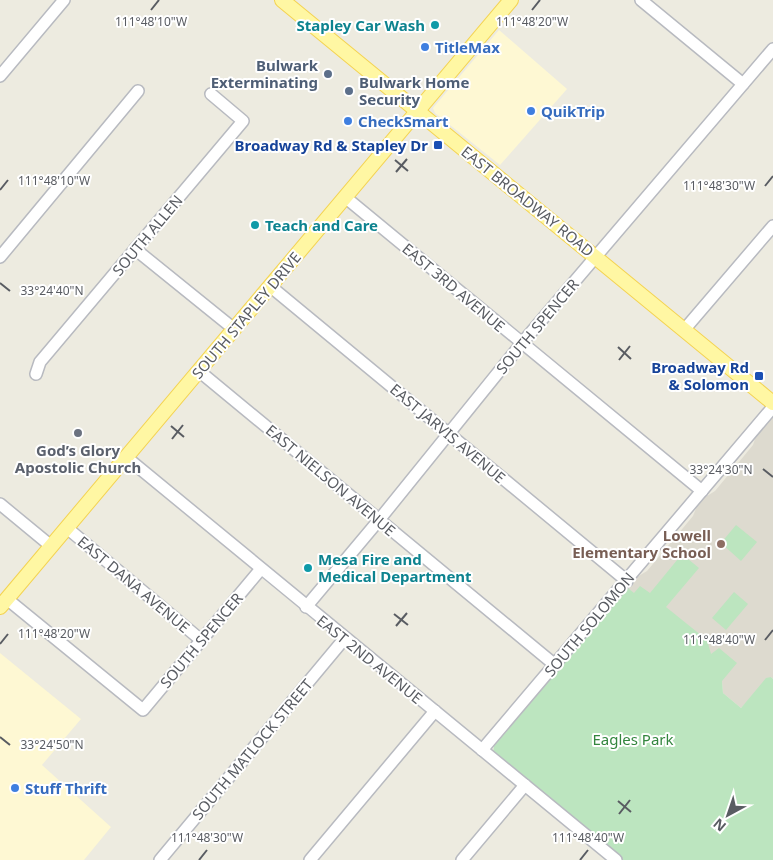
<svg xmlns="http://www.w3.org/2000/svg" width="773" height="860" viewBox="0 0 773 860" font-family="'Noto Sans',sans-serif">
  <style>
    .commercial { fill: #fef8d3 }
    .education { fill: #dddacf }
    .green { fill: #bce5bf }
    .lines { fill: none; stroke-linecap: round; stroke-linejoin: round }
    .minor-casing { stroke: #b8bac0; stroke-width: 14 }
    .major-casing { stroke: #f4d352; stroke-width: 16 }
    .minor { stroke: #fff; stroke-width: 11 }
    .major { stroke: #fff7a3; stroke-width: 14 }
    .ticks { fill: none; stroke: #595c62; stroke-width: 2 }
    .culture-dot { fill: #0f9aa8; stroke: #fff; stroke-width: 2 }
    .shop-dot { fill: #3f7fe0; stroke: #fff; stroke-width: 2 }
    .service-dot { fill: #5c6f8a; stroke: #fff; stroke-width: 2 }
    .transit-dot { fill: #1a4fb4; stroke: #fff; stroke-width: 2 }
    .worship-dot { fill: #6b7280; stroke: #fff; stroke-width: 2 }
    .education-dot { fill: #8d6e63; stroke: #fff; stroke-width: 2 }
    .labels { text-anchor: middle; dominant-baseline: central; stroke-width: 4; stroke-linejoin: round; paint-order: stroke }
    .culture-label { font-size: 15px; font-weight: bold; fill: #0d838f; stroke: #fff; text-anchor: start }
    .shop-label { font-size: 15px; font-weight: bold; fill: #366cbe; stroke: #fff; text-anchor: start }
    .service-label { font-size: 15px; font-weight: bold; fill: #4e5e75; stroke: #fff; text-anchor: end }
    .transit-label { font-size: 15px; font-weight: bold; fill: #164399; stroke: #fff; text-anchor: end }
    .street-label { font-size: 15px; fill: #595c62; stroke: #fff }
    .worship-label { font-size: 15px; font-weight: bold; fill: #5b616d; stroke: #fff }
    .education-label { font-size: 15px; font-weight: bold; fill: #785e54; stroke: #fff; text-anchor: end }
    .park-label { font-size: 15px; fill: #33863e; stroke: #fff }
    .ticks-label { font-size: 12px; text-anchor: middle; fill: #595c62; stroke: #fff; stroke-width: 4; stroke-linejoin: round; paint-order: stroke }
  </style>
  <rect width="100%" height="100%" fill="#edebe0"/>
  <g class="commercial">
    <polygon points="499,30 567,89 500,165 435,113 433,108"/>
    <polygon points="0,653 81,719 42,765 111,827 84,860 0,860"/>
  </g>
  <polygon class="education" points="771,418 773,418 773,679 771,677 741,708 723,693 722,681 628,588 637,577 647,571 693,516 697,506 704,498 715,491 753,445 756,436"/>
  <g class="green">
    <polygon points="736,525 757,542 741,561 721,543"/>
    <polygon points="682,554 699,568 666,607 707,640 711,654 719,648 737,663 722,681 723,693 741,708 766,678 771,677 773,679 773,860 623,860 493,752 494,746 628,588 634,593 640,586 650,593"/>
    <polygon points="734,592 748,604 726,630 712,618"/>
  </g>
  <g class="lines">
    <defs>
      <g id="minor">
        <polyline points="641,0 743,84"/>
        <polyline points="0,76 64,0"/>
        <polyline points="345,197 702,491"/>
        <polyline points="135,249 234,329"/>
        <polyline points="0,257 138,91"/>
        <polyline points="270,286 627,581"/>
        <polyline points="684,330 773,226"/>
        <polyline points="199,371 555,665"/>
        <polyline points="36,374 40,362 243,121 211,94"/>
        <polyline points="126,457 616,860"/>
        <polyline points="0,504 51,546"/>
        <polyline points="67,528 201,640"/>
        <polyline points="7,599 143,710 260,570"/>
        <polyline points="306,607 379,520 522,343 773,49"/>
        <polyline points="482,750 773,407"/>
        <polyline points="160,860 345,638"/>
        <polyline points="310,860 435,711"/>
        <polyline points="462,860 525,785"/>
      </g>
      <g id="major">
        <polyline points="282,0 773,403"/>
        <polyline points="0,607 511,0"/>
      </g>
    </defs>
    <use href="#minor" class="minor-casing"/>
    <use href="#major" class="major-casing"/>
    <use href="#minor" class="minor"/>
    <use href="#major" class="major"/>
  </g>
  <path class="ticks" d="M151 10 159 0M532 10 540 0M395 160 408 171M396 172 407 159M765 186 773 176M0 190 8 180M0 283 10 291M618 347 631 359M619 360 630 346M171 426 184 437M172 439 183 425M763 469 773 477M394 614 408 625M396 626 407 613M765 640 773 630M0 644 8 634M0 737 10 745M618 801 631 812M619 814 630 800M199 860 207 850M580 860 588 850"/>
  <g class="culture-dot">
    <circle cx="435" cy="25" r="5"/>
    <circle cx="255" cy="225" r="5"/>
    <circle cx="308" cy="568" r="5"/>
  </g>
  <g class="shop-dot">
    <circle cx="425" cy="47" r="5"/>
    <circle cx="531" cy="111" r="5"/>
    <circle cx="348" cy="121" r="5"/>
    <circle cx="15" cy="788" r="5"/>
  </g>
  <g class="service-dot">
    <circle cx="328" cy="74" r="5"/>
    <circle cx="349" cy="91" r="5"/>
  </g>
  <g class="transit-dot">
    <rect x="433" y="140" width="10" height="10" rx="2.5"/>
    <rect x="754" y="371" width="10" height="10" rx="2.5"/>
  </g>
  <circle class="worship-dot" cx="78" cy="433" r="5"/>
  <circle class="education-dot" cx="721" cy="544" r="5"/>
  <g class="labels">
    <g class="culture-label">
      <text x="425" y="25" text-anchor="end">Stapley Car Wash</text>
      <text x="265" y="225">Teach and Care</text>
      <text x="318" y="559">Mesa Fire and<tspan x="318" dy="17">Medical Department</tspan></text>
    </g>
    <g class="shop-label">
      <text x="435" y="47">TitleMax</text>
      <text x="541" y="111">QuikTrip</text>
      <text x="358" y="121">CheckSmart</text>
      <text x="25" y="788">Stuff Thrift</text>
    </g>
    <g class="service-label">
      <text x="318" y="65">Bulwark<tspan x="318" dy="17">Exterminating</tspan></text>
      <text x="359" y="82" text-anchor="start">Bulwark Home<tspan x="359" dy="17">Security</tspan></text>
    </g>
    <g class="transit-label">
      <text x="428" y="145">Broadway Rd &amp; Stapley Dr</text>
      <text x="749" y="367">Broadway Rd<tspan x="749" dy="17">&amp; Solomon</tspan></text>
    </g>
    <g class="street-label">
      <text transform="translate(528 201) rotate(39)">EAST BROADWAY ROAD</text>
      <text transform="translate(147 235) rotate(-50)">SOUTH ALLEN</text>
      <text transform="translate(454 287) rotate(40)">EAST 3RD AVENUE</text>
      <text transform="translate(246 315) rotate(-50)">SOUTH STAPLEY DRIVE</text>
      <text transform="translate(537 326) rotate(-50)">SOUTH SPENCER</text>
      <text transform="translate(448 433) rotate(40)">EAST JARVIS AVENUE</text>
      <text transform="translate(331 480) rotate(40)">EAST NIELSON AVENUE</text>
      <text transform="translate(134 584) rotate(40)">EAST DANA AVENUE</text>
      <text transform="translate(589 624) rotate(-50)">SOUTH SOLOMON</text>
      <text transform="translate(201 640) rotate(-50)">SOUTH SPENCER</text>
      <text transform="translate(370 659) rotate(39)">EAST 2ND AVENUE</text>
      <text transform="translate(252 749) rotate(-50)">SOUTH MATLOCK STREET</text>
    </g>
    <g class="worship-label">
      <text x="78" y="450">God’s Glory<tspan x="78" dy="17">Apostolic Church</tspan></text>
    </g>
    <g class="education-label">
      <text x="711" y="535">Lowell<tspan x="711" dy="17">Elementary School</tspan></text>
    </g>
    <g class="park-label">
      <text x="633" y="739">Eagles Park</text>
    </g>
  </g>
  <g class="ticks-label">
    <text x="151" y="26">111°48'10"W</text>
    <text x="532" y="26">111°48'20"W</text>
    <text x="54" y="185">111°48'10"W</text>
    <text x="719" y="190">111°48'30"W</text>
    <text x="52" y="295">33°24'40"N</text>
    <text x="721" y="474">33°24'30"N</text>
    <text x="54" y="638">111°48'20"W</text>
    <text x="719" y="644">111°48'40"W</text>
    <text x="52" y="749">33°24'50"N</text>
    <text x="207" y="842">111°48'30"W</text>
    <text x="588" y="842">111°48'40"W</text>
  </g>
  <g transform="translate(728 815) rotate(220)" stroke="#ffffff" stroke-width="4" paint-order="stroke">
  <path d="M0-4L9 19L0 12L-9 19Z" fill="#595c62"/>
  <text y="-8" font-size="14" font-weight="bold" text-anchor="middle" fill="#595c62">N</text>
  </g>
</svg>
